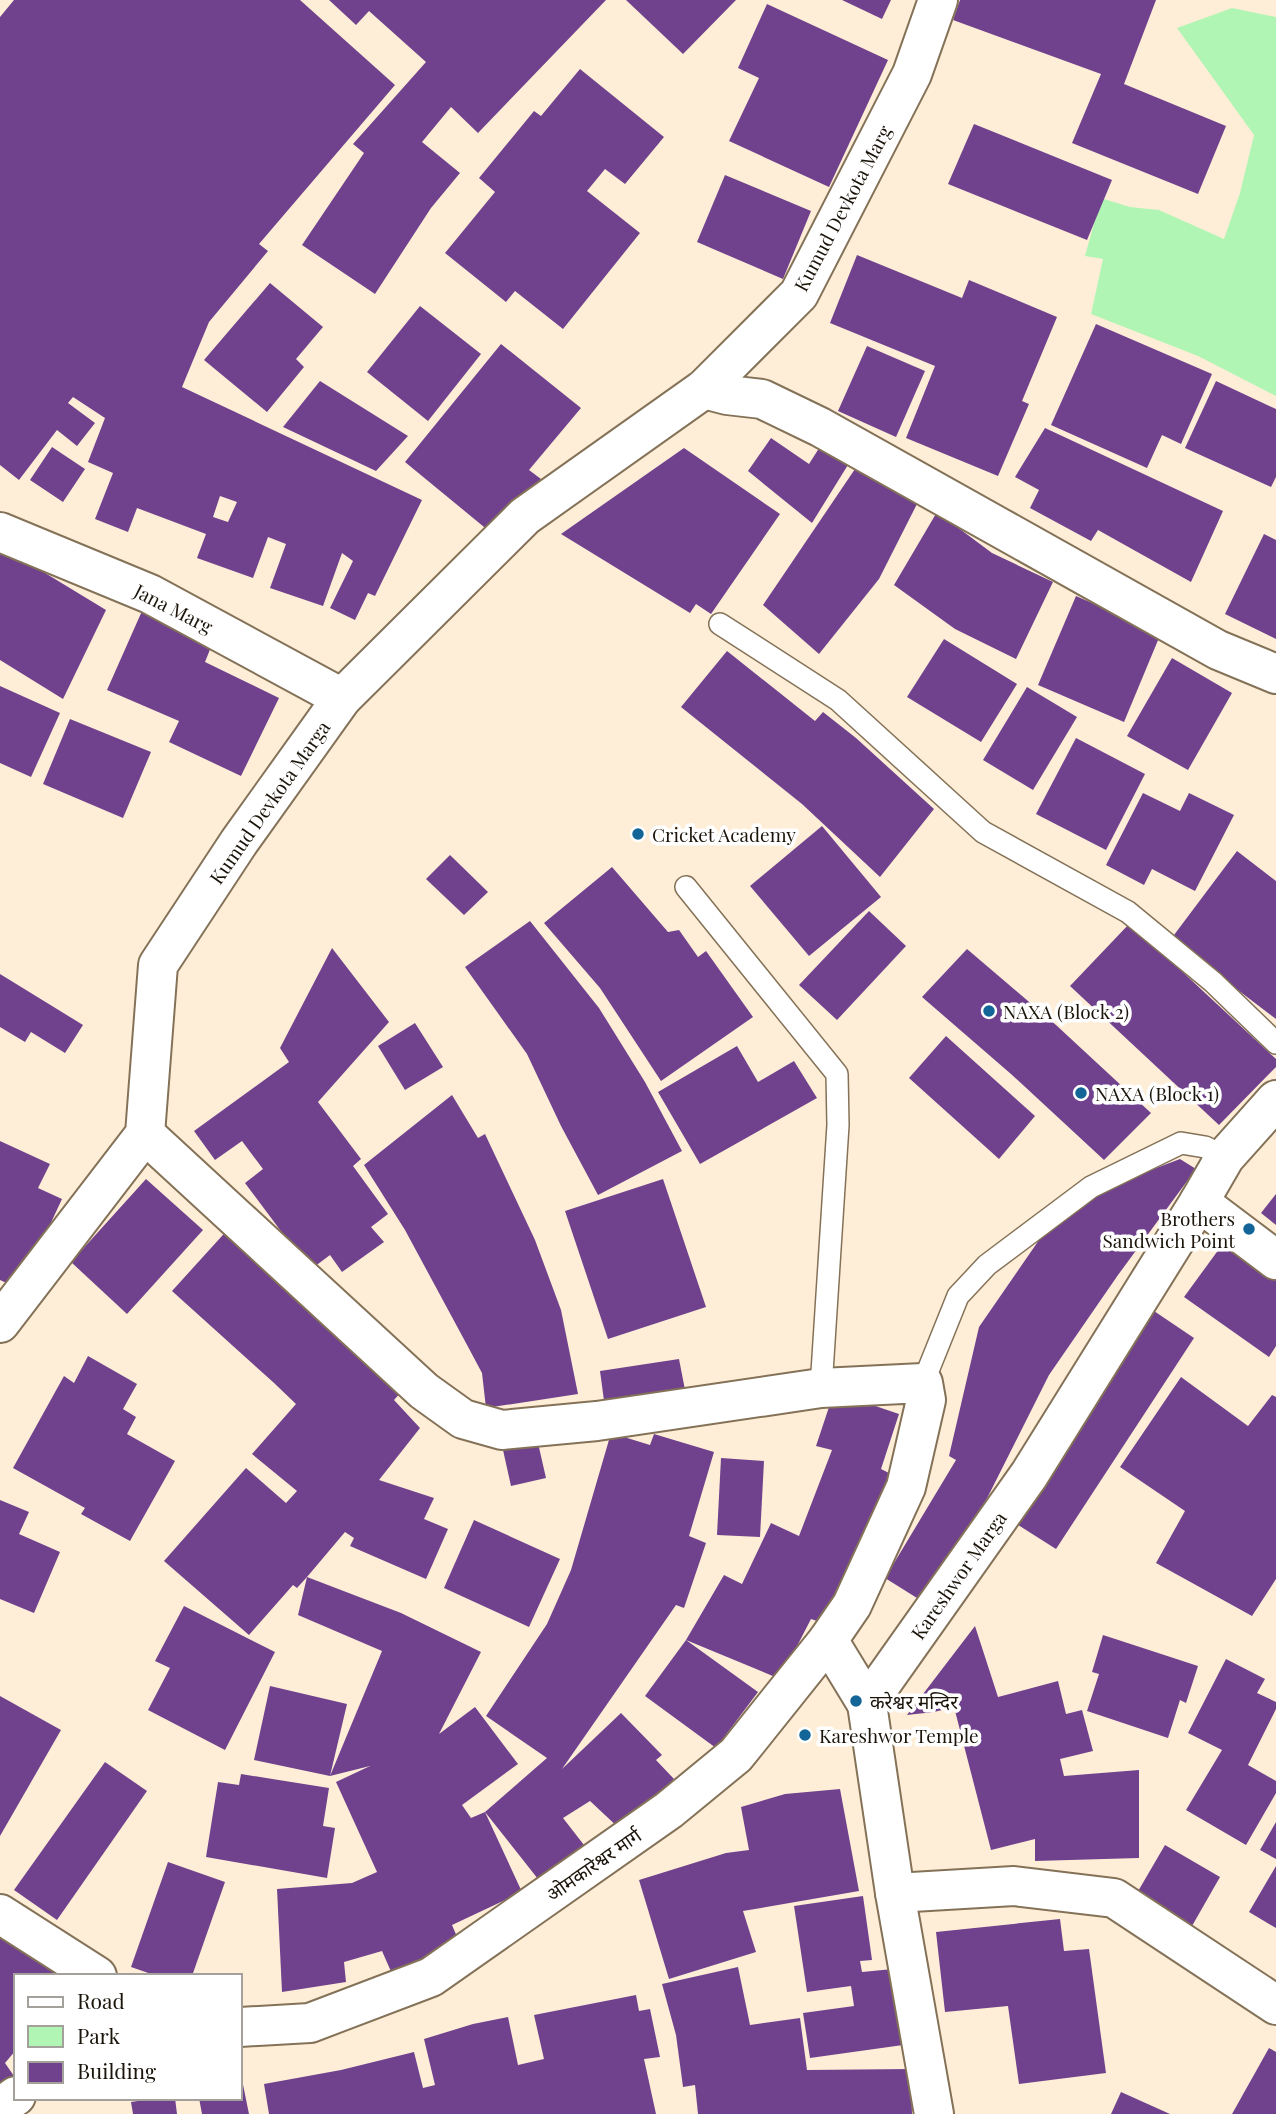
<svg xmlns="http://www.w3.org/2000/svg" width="1276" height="2114" viewBox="0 0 1276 2114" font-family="'Playfair Display','Noto Sans Devanagari',serif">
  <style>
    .green { fill: #b1f5b5 }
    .building { fill: #70428e; fill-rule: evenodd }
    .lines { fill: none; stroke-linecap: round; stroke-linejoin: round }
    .lane-casing { stroke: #847258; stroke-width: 24 }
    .street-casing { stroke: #847258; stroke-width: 42 }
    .lane { stroke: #fff; stroke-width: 21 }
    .street { stroke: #fff; stroke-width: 38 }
    .poi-dot { fill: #136597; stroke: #fff; stroke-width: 2.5 }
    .labels { text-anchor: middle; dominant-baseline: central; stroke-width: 7; stroke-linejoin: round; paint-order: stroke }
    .street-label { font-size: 19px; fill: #1b140a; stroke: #fff }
    .poi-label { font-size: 19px; fill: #1b140a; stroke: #fff; text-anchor: start }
  </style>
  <rect width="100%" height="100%" fill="#ffeed7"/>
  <polygon class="green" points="1232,8 1276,17 1276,396 1198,356 1091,314 1103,259 1085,256 1101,198 1130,207 1159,210 1224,239 1240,193 1254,135 1177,28"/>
  <g class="building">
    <path d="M14 0H300L395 85 259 244 268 251 209 322 182 387 422 500 375 596 368 593 355 620 330 608 353 561 342 553 323 606 270 588 286 544 268 537 253 578 197 558 206 534 137 508 128 532 95 519 113 473 88 462 105 418 73 397 68 403 95 423 77 446 57 430 19 480 0 465V17ZM220 496 237 502 228 522 213 517Z"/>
    <polygon points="329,0 606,0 478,133 451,107 422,142 460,173 431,208 375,294 302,245 364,153 353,144 426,62 369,11 356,25"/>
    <polygon points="626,0 736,0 683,54"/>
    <polygon points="842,0 891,0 882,19"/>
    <polygon points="960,0 1156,0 1124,84 1226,126 1198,194 1072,143 1101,74 953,20"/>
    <polygon points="767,4 888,60 829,187 729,141 759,78 738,68"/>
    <polygon points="580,69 664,137 625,184 605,169 587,191 640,233 563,329 515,291 506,302 445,253 495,192 479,178 534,111 541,116"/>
    <polygon points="974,124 1112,180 1087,240 948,184"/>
    <polygon points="725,175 811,211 783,279 697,242"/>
    <polygon points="857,255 962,298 969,280 1057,317 1022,401 1029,404 998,476 906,438 935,366 830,323"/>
    <polygon points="270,283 323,327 296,359 304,367 267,412 204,360"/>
    <polygon points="420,306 481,354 428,421 367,372"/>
    <polygon points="1096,324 1212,374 1181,444 1162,435 1147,468 1051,425"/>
    <polygon points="501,344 581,408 529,470 541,479 495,536 405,462"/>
    <polygon points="867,346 925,371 896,437 838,411"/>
    <polygon points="320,381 408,436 376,471 283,427"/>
    <polygon points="1216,381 1276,409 1276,477 1271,487 1185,448"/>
    <polygon points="1045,428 1223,511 1191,582 1098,530 1091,541 1030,508 1039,490 1015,477"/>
    <polygon points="771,438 809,464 823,442 851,460 812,523 748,471"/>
    <polygon points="52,447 85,469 63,502 30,480"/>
    <polygon points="684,448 780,514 711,614 696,604 690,613 561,534"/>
    <polygon points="855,469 919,500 879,579 819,654 763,605"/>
    <polygon points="937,512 992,553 1053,582 1016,659 955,629 894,585"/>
    <polygon points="1264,534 1276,540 1276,639 1225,614"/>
    <polygon points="0,552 22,559 106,610 63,699 0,660"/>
    <polygon points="1076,596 1161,633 1124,722 1038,685"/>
    <polygon points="142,611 213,642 205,662 279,698 241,776 169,742 179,721 107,690"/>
    <polygon points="944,639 1017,684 981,742 907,697"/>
    <polygon points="727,651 815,721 823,712 856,738 934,809 880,877 802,804 681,707"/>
    <polygon points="1172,658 1232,693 1188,770 1127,736"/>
    <polygon points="0,686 60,713 31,777 0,763"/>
    <polygon points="1027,687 1077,717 1033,790 983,760"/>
    <polygon points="70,719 151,752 123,818 43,784"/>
    <polygon points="1076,738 1145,774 1106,850 1036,814"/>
    <polygon points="1143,793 1180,811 1189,793 1234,815 1195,891 1152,869 1144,885 1106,865"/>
    <polygon points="822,826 881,897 809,956 750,886"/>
    <polygon points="1237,851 1276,881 1276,1019 1171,939"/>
    <polygon points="450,855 488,892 464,915 426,879"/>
    <polygon points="612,867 668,932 679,930 698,957 706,951 753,1017 661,1081 600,988 544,923"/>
    <polygon points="869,911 906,946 837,1020 799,985"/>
    <polygon points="530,921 599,1008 645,1082 682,1151 598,1195 561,1126 527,1054 465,967"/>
    <polygon points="1130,923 1276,1059 1276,1067 1219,1125 1070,986"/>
    <polygon points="332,948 389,1022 318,1102 361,1159 353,1166 388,1214 371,1227 384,1242 342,1272 330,1255 310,1270 245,1183 263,1169 242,1141 215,1160 194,1131 289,1062 280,1048"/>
    <polygon points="967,949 1056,1025 1151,1113 1104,1160 1011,1074 922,997"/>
    <polygon points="0,974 83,1025 65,1053 31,1032 25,1042 0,1027"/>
    <polygon points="415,1023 443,1067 405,1090 378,1046"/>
    <polygon points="946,1036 1035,1116 999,1159 909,1078"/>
    <polygon points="737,1046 758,1082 794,1061 817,1098 700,1164 658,1092"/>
    <polygon points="452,1095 478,1138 485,1134 535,1240 561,1310 578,1394 486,1408 482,1373 466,1343 405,1230 364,1165"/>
    <polygon points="0,1141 50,1164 38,1188 62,1199 20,1289 0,1280"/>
    <polygon points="1180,1159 1196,1169 1118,1275 1049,1375 951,1570 925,1603 885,1578 956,1460 949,1456 979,1327 1048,1227 1109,1186"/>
    <polygon points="146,1179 203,1230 127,1314 71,1262"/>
    <polygon points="663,1179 706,1307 608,1339 565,1211"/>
    <polygon points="1276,1194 1276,1225 1261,1213"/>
    <polygon points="231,1226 402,1391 394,1400 420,1428 379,1480 434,1498 424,1519 448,1529 426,1579 350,1546 354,1538 345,1532 307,1577 297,1588 293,1585 249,1635 164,1561 246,1468 286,1503 297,1491 252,1454 296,1404 273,1382 172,1291"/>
    <polygon points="1230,1234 1276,1268 1276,1346 1269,1357 1184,1297"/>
    <polygon points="1154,1311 1194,1338 1056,1549 1015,1523"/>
    <polygon points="88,1356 137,1384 123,1409 136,1417 127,1434 175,1461 130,1541 81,1514 85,1508 13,1468 64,1376 74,1383"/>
    <polygon points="679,1359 686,1395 605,1408 600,1371"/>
    <polygon points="1181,1377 1248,1426 1272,1395 1276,1397 1276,1579 1252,1616 1156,1563 1185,1511 1120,1467"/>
    <polygon points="834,1392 899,1414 881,1469 891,1474 829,1625 811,1619 780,1679 686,1640 758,1692 716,1748 645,1696 686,1640 724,1575 742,1584 771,1523 799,1536 832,1450 816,1446"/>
    <polygon points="611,1433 650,1445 654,1434 714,1452 689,1536 706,1543 684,1608 676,1605 562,1769 621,1713 662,1755 656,1760 674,1779 621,1830 590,1801 563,1818 584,1845 538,1879 485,1812 522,1892 452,1925 461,1946 393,1976 382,1951 344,1962 346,1982 282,1992 277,1889 352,1883 377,1872 336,1782 370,1766 330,1776 254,1760 270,1686 347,1704 330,1776 382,1651 298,1615 307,1577 401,1613 481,1652 439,1734 475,1707 518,1764 462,1805 471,1818 485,1812 547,1758 486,1716 547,1624 571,1570"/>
    <polygon points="538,1443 546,1478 511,1486 503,1450"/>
    <polygon points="721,1458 764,1461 760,1537 717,1535"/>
    <polygon points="0,1500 29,1512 19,1534 60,1552 34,1613 0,1599"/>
    <polygon points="474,1520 560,1559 529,1627 444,1588"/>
    <polygon points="184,1606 275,1652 225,1750 148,1710 170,1668 155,1661"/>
    <polygon points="975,1626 998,1697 1058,1681 1066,1714 1082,1710 1093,1751 1060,1759 1064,1776 1139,1770 1139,1858 1035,1861 1035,1839 991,1850 954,1707 934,1712 907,1715"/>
    <polygon points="1103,1635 1198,1666 1186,1703 1180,1700 1168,1738 1087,1711 1099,1674 1092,1672"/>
    <polygon points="1226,1659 1265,1679 1257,1693 1276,1702 1276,1709 1248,1765 1276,1781 1276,1793 1246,1845 1186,1810 1222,1750 1188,1733"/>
    <polygon points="0,1696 61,1730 0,1836"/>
    <polygon points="105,1762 147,1791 57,1920 14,1890"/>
    <polygon points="241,1774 329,1788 323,1826 335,1828 327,1878 206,1857 218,1782 239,1785"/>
    <polygon points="840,1789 859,1891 743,1911 756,1952 669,1979 639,1880 726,1853 749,1850 741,1807 785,1794"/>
    <polygon points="1276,1822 1276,1859 1260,1850"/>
    <polygon points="1165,1845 1220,1877 1192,1926 1137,1893"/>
    <polygon points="168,1862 225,1882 192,1976 157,1976 131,1967"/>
    <polygon points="1276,1866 1276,1928 1249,1912"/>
    <polygon points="863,1896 872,1960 860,1961 862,1972 893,1969 903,2045 810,2058 803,2013 854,2006 851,1986 807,1992 794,1906"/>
    <polygon points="1060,1919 1064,1951 1089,1949 1106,2073 1019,2084 1008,2006 945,2012 936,1932"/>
    <polygon points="0,1921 72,1976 16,1976 16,2050 5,2063 16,2079 0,2101"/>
    <polygon points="738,1967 750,2025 800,2018 807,2070 911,2069 912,2114 698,2114 695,2085 683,2087 676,2035 662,1984"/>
    <polygon points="636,1995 639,2011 650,2009 660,2057 644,2059 656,2114 269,2114 264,2084 341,2070 414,2052 423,2088 435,2085 424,2039 473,2024 508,2017 518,2065 544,2059 534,2015"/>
    <polygon points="1269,2048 1276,2052 1276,2114 1232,2114"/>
    <polygon points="240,2070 249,2114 202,2114 199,2098 240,2098"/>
    <polygon points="1121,2092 1170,2114 1111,2114"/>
    <polygon points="158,2098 175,2098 177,2114 133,2114 131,2102"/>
  </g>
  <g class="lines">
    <defs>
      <g id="lane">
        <polyline points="720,624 838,700 983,832 1128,912 1213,982 1276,1043"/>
        <polyline points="686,887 837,1074 838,1125 821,1388"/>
        <polyline points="923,1383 958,1296 987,1265 1091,1187 1181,1143 1205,1147 1225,1157"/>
      </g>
      <g id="street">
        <polyline points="704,389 727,395 762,399 820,427 1218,650 1276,674"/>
        <polyline points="0,532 150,594 342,698"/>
        <polyline points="145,1134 424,1391 463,1419 502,1430 597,1421 821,1388 923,1383 926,1400 906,1487 852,1605 828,1640 736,1755 669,1810 431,1977 310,2023 240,2027"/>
        <polyline points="1199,1202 1276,1260"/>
        <polyline points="0,1323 145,1134 158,965 239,842 342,698 525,516 704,389 799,294 912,74 938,0"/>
        <polyline points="828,1640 867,1704"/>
        <polyline points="895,1893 1014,1886 1114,1898 1276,2005"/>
        <polyline points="0,1914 97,1976"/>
        <polyline points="0,2107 16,2096"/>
        <polyline points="934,2114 895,1893 867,1704 1029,1475 1199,1202 1225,1157 1276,1100"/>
      </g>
    </defs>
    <use href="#lane" class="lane-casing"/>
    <use href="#street" class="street-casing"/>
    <use href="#lane" class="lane"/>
    <use href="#street" class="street"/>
  </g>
  <g class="poi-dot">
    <circle cx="638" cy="834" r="7"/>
    <circle cx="989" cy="1011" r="7"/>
    <circle cx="1081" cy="1093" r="7"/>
    <circle cx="1249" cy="1229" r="7"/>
    <circle cx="856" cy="1701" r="7"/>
    <circle cx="805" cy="1735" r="7"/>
  </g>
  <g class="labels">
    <g class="street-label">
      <text transform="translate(842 208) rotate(-62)">Kumud Devkota Marg</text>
      <text transform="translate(174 608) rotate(27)">Jana Marg</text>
      <text transform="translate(269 802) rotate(-55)">Kumud Devkota Marga</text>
      <text transform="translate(958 1575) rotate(-55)">Kareshwor Marga</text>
      <text transform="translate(593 1864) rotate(-35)">ओमकारेश्वर मार्ग</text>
    </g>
    <g class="poi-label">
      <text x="652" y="834">Cricket Academy</text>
      <text x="1003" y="1011">NAXA (Block 2)</text>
      <text x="1095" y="1093">NAXA (Block 1)</text>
      <text x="1235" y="1218" text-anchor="end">Brothers<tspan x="1235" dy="22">Sandwich Point</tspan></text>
      <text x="870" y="1701">करेश्वर मन्दिर</text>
      <text x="819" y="1735">Kareshwor Temple</text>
    </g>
  </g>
  <rect x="14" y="1974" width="228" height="126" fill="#ffffff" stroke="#a4a19d" stroke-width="2"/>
  <rect x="28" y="1997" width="35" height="10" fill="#ffffff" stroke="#a4a19d" stroke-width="2"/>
  <text x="77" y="2009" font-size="21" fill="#1b140a">Road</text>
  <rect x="28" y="2026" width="35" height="21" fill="#b1f5b5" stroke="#a4a19d" stroke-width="2"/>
  <text x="77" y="2044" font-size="21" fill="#1b140a">Park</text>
  <rect x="28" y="2062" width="35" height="21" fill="#70428e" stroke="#a4a19d" stroke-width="2"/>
  <text x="77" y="2079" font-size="21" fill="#1b140a">Building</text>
</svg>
